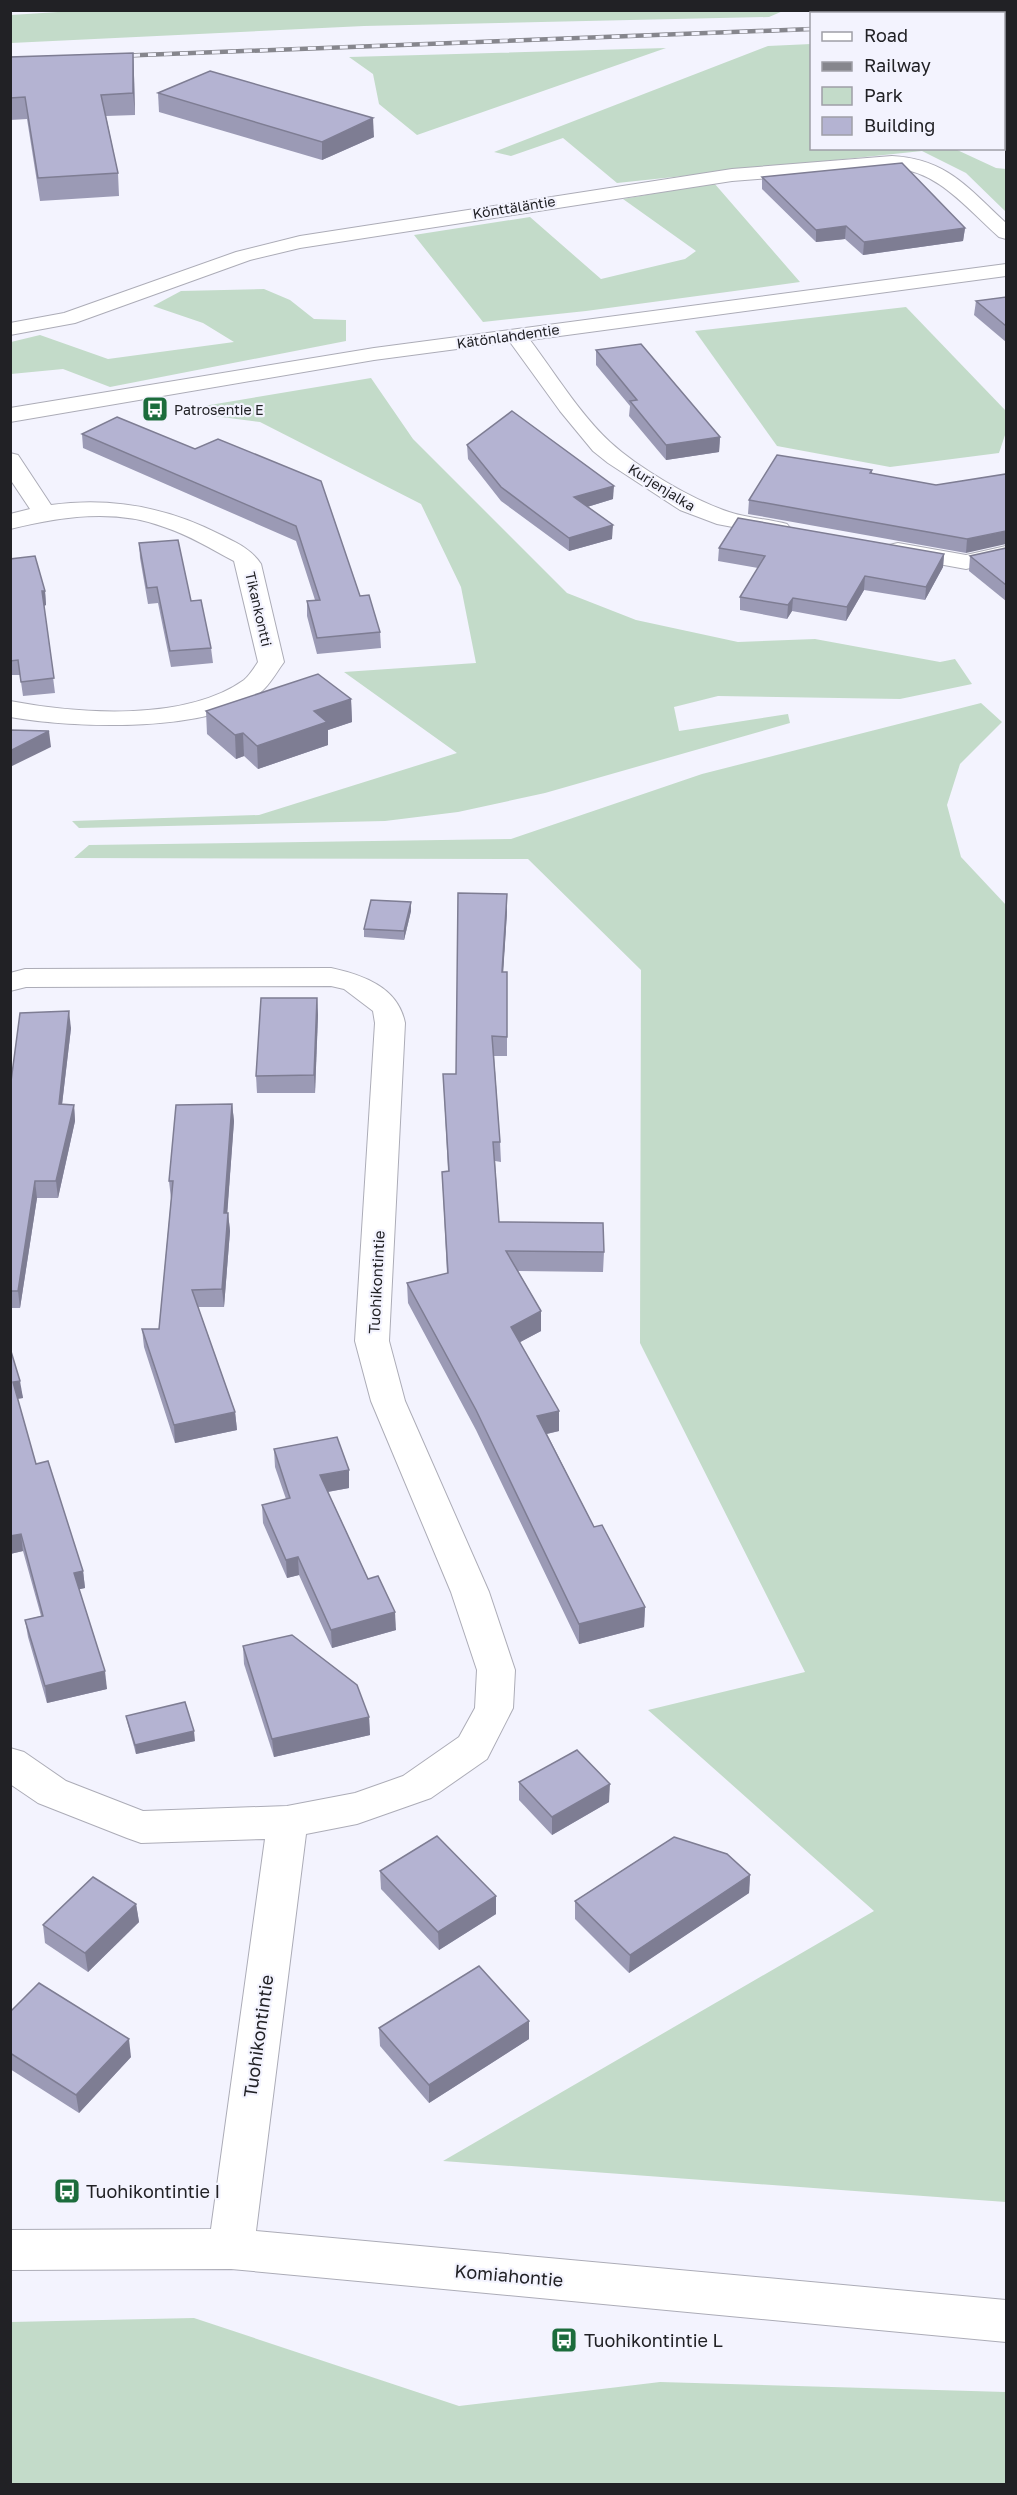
<svg xmlns="http://www.w3.org/2000/svg" width="1017" height="2495" viewBox="0 0 1017 2495" font-family="'Golos Text',sans-serif">
  <style>
    .green { fill: #c3dbc9 }
    .lines { fill: none; stroke-linecap: round; stroke-linejoin: round }
    .minor-casing { stroke: #acacb7; stroke-width: 2 }
    .minor { fill: #fff; fill-rule: evenodd }
    .rail-casing { stroke: #86868d; stroke-width: 4.5 }
    .rail { stroke: #f3f3fe; stroke-width: 3; stroke-dasharray: 8; stroke-linecap: butt }
    .wall { fill: #9b9ab5 }
    .shaded-wall { fill: #7e7d93 }
    .building { fill: #b4b3d2; stroke: #7e7d93; stroke-width: 1.5 }
    .labels { text-anchor: middle; dominant-baseline: central; stroke-width: 4.5; stroke-linejoin: round; paint-order: stroke }
    .far-street-label { font-size: 14px; fill: #212125; stroke: #f3f3fe }
    .far-poi-label { font-size: 14px; fill: #212125; stroke: #f3f3fe; text-anchor: start }
    .street-label { font-size: 15px; fill: #212125; stroke: #f3f3fe }
    .near-street-label { font-size: 18px; fill: #212125; stroke: #f3f3fe }
    .near-poi-label { font-size: 18px; fill: #212125; stroke: #f3f3fe; text-anchor: start }
  </style>
  <rect width="100%" height="100%" fill="#f3f3fe"/>
  <g class="green">
    <polygon points="89,10 783,10 783,11 769,17 364,26 11,43 11,15"/>
    <polygon points="811,44 812,148 955,149 996,168 1006,169 1006,212 966,173 922,151 617,183 563,138 511,156 494,152 768,46"/>
    <polygon points="666,48 417,135 379,104 373,74 349,57"/>
    <polygon points="714,183 800,282 586,311 483,322 414,235 530,217 601,279 685,259 696,251 623,199"/>
    <polygon points="264,289 290,300 314,319 346,320 346,341 110,387 63,369 11,374 11,342 40,335 108,359 234,342 203,323 153,306 181,291"/>
    <polygon points="906,307 1006,411 1006,432 999,453 890,467 777,446 695,331"/>
    <polygon points="371,378 413,439 567,593 636,620 738,642 815,639 940,662 955,659 972,684 900,699 718,696 674,707 679,731 788,714 790,723 545,793 458,812 385,821 79,828 72,821 259,815 457,753 344,672 476,663 461,587 421,504 260,422 174,411"/>
    <polygon points="981,703 1002,722 960,764 947,805 961,857 1006,905 1006,2202 443,2161 874,1911 648,1710 805,1672 640,1343 641,970 528,859 74,858 89,845 511,839 702,774"/>
    <polygon points="194,2318 459,2406 660,2382 1006,2392 1006,2484 11,2484 11,2322"/>
  </g>
  <g class="lines">
    <defs>
      <g id="minor">
        <path d="M892 156C947 159 968 188 1006 223V239L999 237C966 208 938 170 892 168L732 181 300 248 250 260 75 323 10 335V323L64 313 236 252 300 236 732 169Z"/>
        <path d="M1006 264V276L530 340C555 373 579 413 610 442 638 468 693 500 729 512 747 518 768 519 787 524L791 529 787 534 779 536 717 524 680 510 608 463 593 451 560 411 510 342 374 360 10 422V408L374 348Z"/>
        <path d="M10 453 18 455 51 505C111 497 167 507 221 535 237 543 251 549 261 564L284 662C278 670 272 681 265 688 220 735 70 728 10 717V701C78 714 185 722 244 680 250 675 254 668 258 662L234 561C211 549 189 535 164 527 114 508 60 517 10 529V514L30 509 10 479Z"/>
        <polygon points="898,543 966,555 1006,546 1006,560 966,569 889,555 886,550 889,545"/>
        <path d="M331 968C363 975 398 987 405 1023L389 1341 405 1401 489 1592 515 1670 513 1708 487 1759 431 1798 357 1824 306 1834 256 2231 1006 2300V2342L231 2269 10 2270V2230L211 2229 265 1839 141 1843 127 1838 38 1803 10 1784V1748L24 1752 66 1781 143 1811 287 1806 355 1793 403 1776 459 1737 475 1708 477 1670 451 1592 371 1401 355 1341 375 1023 373 1011 344 989 331 986 26 987 10 991V973L25 969Z"/>
      </g>
    </defs>
    <use href="#minor" class="minor-casing"/>
    <use href="#minor" class="minor"/>
    <defs>
      <polyline id="rail" points="116,56 812,29"/>
    </defs>
    <use href="#rail" class="rail-casing"/>
    <use href="#rail" class="rail"/>
  </g>
  <g class="wall">
    <polygon points="133,53 134,75 135,115 106,116 118,173 119,196 40,201 27,119 10,120 10,57"/>
    <polygon points="158,93 374,137 322,160 159,112"/>
    <polygon points="762,177 965,228 963,241 863,255 845,239 816,242 762,189"/>
    <polygon points="1006,297 1006,342 974,315 976,301"/>
    <polygon points="596,350 720,437 719,452 666,460 629,416 630,406 596,365"/>
    <polygon points="82,434 195,449 218,439 360,596 380,632 381,648 317,654 307,616 307,601 315,600 296,541 83,448"/>
    <polygon points="467,445 613,499 587,507 612,539 569,551 501,501 468,459"/>
    <polygon points="872,470 872,474 936,485 1006,474 966,553 748,514 749,500"/>
    <polygon points="139,543 191,601 211,648 213,663 171,667 158,603 148,604 140,558"/>
    <polygon points="719,548 944,554 943,567 925,600 864,590 846,621 792,611 787,619 740,610 740,597 758,568 718,561"/>
    <polygon points="1006,548 1006,601 969,571 970,556"/>
    <polygon points="10,559 45,591 46,605 44,606 55,693 23,696 20,675 10,675"/>
    <polygon points="351,699 352,722 328,730 328,745 258,769 244,756 236,759 207,734 206,711"/>
    <polygon points="411,902 411,911 404,940 364,937 364,929"/>
    <polygon points="507,912 503,972 507,972 507,1056 494,1056 500,1142 501,1162 495,1161 499,1222 604,1252 603,1272 518,1271 541,1311 541,1331 520,1342 559,1431 547,1434 594,1527 645,1607 644,1627 579,1644 476,1430 408,1303 407,1283 447,1274 442,1172 448,1171 443,1074 456,1074"/>
    <polygon points="317,998 318,1015 315,1093 257,1093 256,1076"/>
    <polygon points="71,1028 62,1105 74,1105 75,1121 58,1198 37,1198 20,1308 10,1308 10,1089"/>
    <polygon points="232,1104 234,1121 227,1213 228,1213 230,1231 224,1307 198,1307 235,1412 237,1430 175,1443 144,1347 142,1329 159,1329 171,1199 169,1181"/>
    <polygon points="10,1348 23,1398 17,1399 36,1464 83,1571 85,1588 79,1589 107,1689 47,1703 28,1637 25,1620 41,1616 23,1551 10,1554"/>
    <polygon points="274,1449 349,1488 328,1492 368,1579 396,1630 332,1648 299,1575 287,1578 263,1523 262,1505 286,1499 275,1467"/>
    <polygon points="243,1646 369,1717 370,1735 274,1757 244,1664"/>
    <polygon points="126,1716 195,1741 136,1754 128,1725"/>
    <polygon points="519,1782 609,1802 552,1835 519,1800"/>
    <polygon points="380,1871 496,1914 439,1950 381,1889"/>
    <polygon points="750,1875 749,1893 629,1973 575,1919 575,1901"/>
    <polygon points="136,1904 139,1922 88,1972 45,1943 43,1925"/>
    <polygon points="10,2012 131,2057 79,2113 10,2069"/>
    <polygon points="529,2021 529,2039 429,2103 380,2046 379,2028"/>
  </g>
  <g class="shaded-wall">
    <polygon points="133,53 134,75 135,115 133,93"/>
    <polygon points="373,118 374,137 322,160 322,142"/>
    <polygon points="846,226 845,239 816,242 816,230"/>
    <polygon points="965,228 963,241 863,255 864,242"/>
    <polygon points="720,437 719,452 666,460 666,445"/>
    <polygon points="614,486 613,499 574,511 574,497"/>
    <polygon points="613,525 612,539 569,551 569,538"/>
    <polygon points="1006,531 1006,544 966,553 967,539"/>
    <polygon points="944,554 943,567 925,600 926,587"/>
    <polygon points="865,576 864,590 846,621 847,607"/>
    <polygon points="42,591 45,591 46,605 43,606"/>
    <polygon points="793,598 792,611 787,619 788,605"/>
    <polygon points="351,699 352,722 328,730 328,745 258,769 257,746 314,711"/>
    <polygon points="49,731 51,747 10,767 10,751"/>
    <polygon points="243,733 244,756 236,759 235,735"/>
    <polygon points="507,894 507,912 502,991 502,972"/>
    <polygon points="411,902 411,911 404,940 404,931"/>
    <polygon points="317,998 318,1015 315,1093 314,1075"/>
    <polygon points="69,1011 71,1028 60,1121 59,1104"/>
    <polygon points="232,1104 234,1121 226,1231 224,1213"/>
    <polygon points="74,1105 75,1121 58,1198 56,1181"/>
    <polygon points="35,1181 37,1198 20,1308 18,1291"/>
    <polygon points="228,1213 230,1231 224,1307 222,1289"/>
    <polygon points="541,1311 541,1331 511,1347 511,1327"/>
    <polygon points="20,1381 23,1398 15,1399 13,1382"/>
    <polygon points="559,1411 559,1431 537,1436 537,1416"/>
    <polygon points="235,1412 237,1430 175,1443 174,1425"/>
    <polygon points="349,1470 349,1488 321,1493 320,1475"/>
    <polygon points="21,1534 23,1551 10,1554 10,1536"/>
    <polygon points="298,1557 299,1575 287,1578 286,1560"/>
    <polygon points="83,1571 85,1588 76,1590 74,1573"/>
    <polygon points="645,1607 644,1627 579,1644 579,1624"/>
    <polygon points="395,1612 396,1630 332,1648 331,1630"/>
    <polygon points="105,1671 107,1689 47,1703 45,1686"/>
    <polygon points="369,1717 370,1735 274,1757 272,1739"/>
    <polygon points="194,1731 195,1741 136,1754 135,1745"/>
    <polygon points="610,1784 609,1802 552,1835 552,1817"/>
    <polygon points="750,1875 749,1893 629,1973 630,1955"/>
    <polygon points="496,1896 496,1914 439,1950 438,1932"/>
    <polygon points="136,1904 139,1922 88,1972 85,1953"/>
    <polygon points="529,2021 529,2039 429,2103 429,2085"/>
    <polygon points="129,2039 131,2057 79,2113 76,2095"/>
  </g>
  <g class="building">
    <polygon points="133,53 133,93 101,95 118,173 38,178 25,97 10,98 10,57"/>
    <polygon points="210,71 373,118 322,142 158,93"/>
    <polygon points="902,163 965,228 864,242 846,226 816,230 762,177"/>
    <polygon points="1006,297 1006,326 976,301"/>
    <polygon points="641,344 720,437 666,445 630,401 637,400 596,350"/>
    <polygon points="512,411 614,486 574,497 613,525 569,538 501,487 467,445"/>
    <polygon points="117,417 195,449 218,439 321,481 360,596 369,595 380,632 317,638 307,601 320,600 296,526 82,434"/>
    <polygon points="777,455 872,470 870,473 936,485 1006,474 1006,531 967,539 749,500"/>
    <polygon points="738,518 944,554 926,587 865,576 847,607 793,598 788,605 740,597 765,556 719,548"/>
    <polygon points="178,540 191,601 201,600 211,648 170,651 157,587 147,588 139,543"/>
    <polygon points="1006,548 1006,585 970,556"/>
    <polygon points="35,556 45,591 42,591 54,678 21,682 18,660 10,661 10,612 11,612 10,609 10,559"/>
    <polygon points="318,674 351,699 314,711 327,722 257,746 243,733 235,735 206,711"/>
    <polygon points="10,730 49,731 10,751"/>
    <polygon points="458,893 507,894 502,972 507,972 507,1037 492,1036 500,1142 493,1142 499,1222 603,1223 604,1252 506,1251 541,1311 511,1327 559,1411 537,1416 594,1527 602,1525 645,1607 579,1624 476,1410 407,1283 448,1273 442,1172 449,1171 443,1074 456,1074"/>
    <polygon points="371,900 411,902 404,931 364,929"/>
    <polygon points="261,998 317,998 314,1075 256,1076"/>
    <polygon points="69,1011 59,1104 74,1105 56,1181 35,1181 18,1291 10,1291 10,1089 20,1013"/>
    <polygon points="232,1104 224,1213 228,1213 222,1289 192,1290 235,1412 174,1425 142,1329 159,1329 173,1181 169,1181 176,1105"/>
    <polygon points="10,1348 20,1381 13,1382 36,1464 48,1461 83,1571 74,1573 105,1671 45,1686 25,1620 43,1616 21,1534 10,1536"/>
    <polygon points="337,1437 349,1470 320,1475 368,1579 378,1576 395,1612 331,1630 298,1557 286,1560 262,1505 290,1498 274,1449"/>
    <polygon points="292,1635 357,1685 369,1717 272,1739 243,1646"/>
    <polygon points="185,1702 194,1731 135,1745 126,1716"/>
    <polygon points="577,1750 610,1784 552,1817 519,1782"/>
    <polygon points="437,1836 496,1896 438,1932 380,1871"/>
    <polygon points="674,1837 727,1854 750,1875 630,1955 575,1901"/>
    <polygon points="93,1877 136,1904 85,1953 43,1925"/>
    <polygon points="479,1966 529,2021 429,2085 379,2028"/>
    <polygon points="39,1983 129,2039 76,2095 10,2053 10,2012"/>
  </g>
  <defs>
    <symbol id="bus-square" viewBox="-11 -11 22 22"><rect x="-9" y="-9" width="18" height="18" rx="4" fill="#1c6c3c" stroke="#f3f3fe"/><path d="M-5-6H5V4H4V6H2V4H-2V6H-4V4H-5ZM-3.5-4V0h7V-4ZM-3.5 1.2v1.5H-2V1.2ZM2 1.2v1.5H3.5V1.2Z" fill="#fff"/></symbol>
  </defs>
  <g fill-rule="evenodd">
    <use href="#bus-square" x="140" y="394" width="30" height="30"/>
    <use href="#bus-square" x="52" y="2176" width="30" height="30"/>
    <use href="#bus-square" x="549" y="2325" width="30" height="30"/>
  </g>
  <g class="labels">
    <g class="far-street-label">
      <text transform="translate(514 207) rotate(-9)">Könttäläntie</text>
      <text transform="translate(508 336) rotate(-8)">Kätönlahdentie</text>
      <text transform="translate(662 487) rotate(32)">Kurjenjalka</text>
      <text transform="translate(259 609) rotate(77)">Tikankontti</text>
    </g>
    <g class="far-poi-label">
      <text x="174" y="409">Patrosentie E</text>
    </g>
    <g class="street-label">
      <text transform="translate(376 1282) rotate(-87)">Tuohikontintie</text>
    </g>
    <g class="near-street-label">
      <text transform="translate(258 2036) rotate(-82)">Tuohikontintie</text>
      <text transform="translate(509 2275) rotate(5)">Komiahontie</text>
    </g>
    <g class="near-poi-label">
      <text x="86" y="2191">Tuohikontintie I</text>
      <text x="584" y="2340">Tuohikontintie L</text>
    </g>
  </g>
  <rect width="1017" height="2495" fill="none" stroke="#212125" stroke-width="24"/>
  <rect x="810" y="12" width="195" height="138" fill="#f3f3fe" stroke="#9f9fa7" stroke-width="1.5"/>
  <rect x="822" y="32" width="30" height="9" fill="#ffffff" stroke="#9f9fa7" stroke-width="1.5"/>
  <text x="864" y="42" font-size="18" fill="#212125">Road</text>
  <rect x="822" y="62" width="30" height="9" fill="#86868d" stroke="#9f9fa7" stroke-width="1.5"/>
  <text x="864" y="72" font-size="18" fill="#212125">Railway</text>
  <rect x="822" y="87" width="30" height="18" fill="#c3dbc9" stroke="#9f9fa7" stroke-width="1.5"/>
  <text x="864" y="102" font-size="18" fill="#212125">Park</text>
  <rect x="822" y="117" width="30" height="18" fill="#b4b3d2" stroke="#9f9fa7" stroke-width="1.5"/>
  <text x="864" y="132" font-size="18" fill="#212125">Building</text>
</svg>
